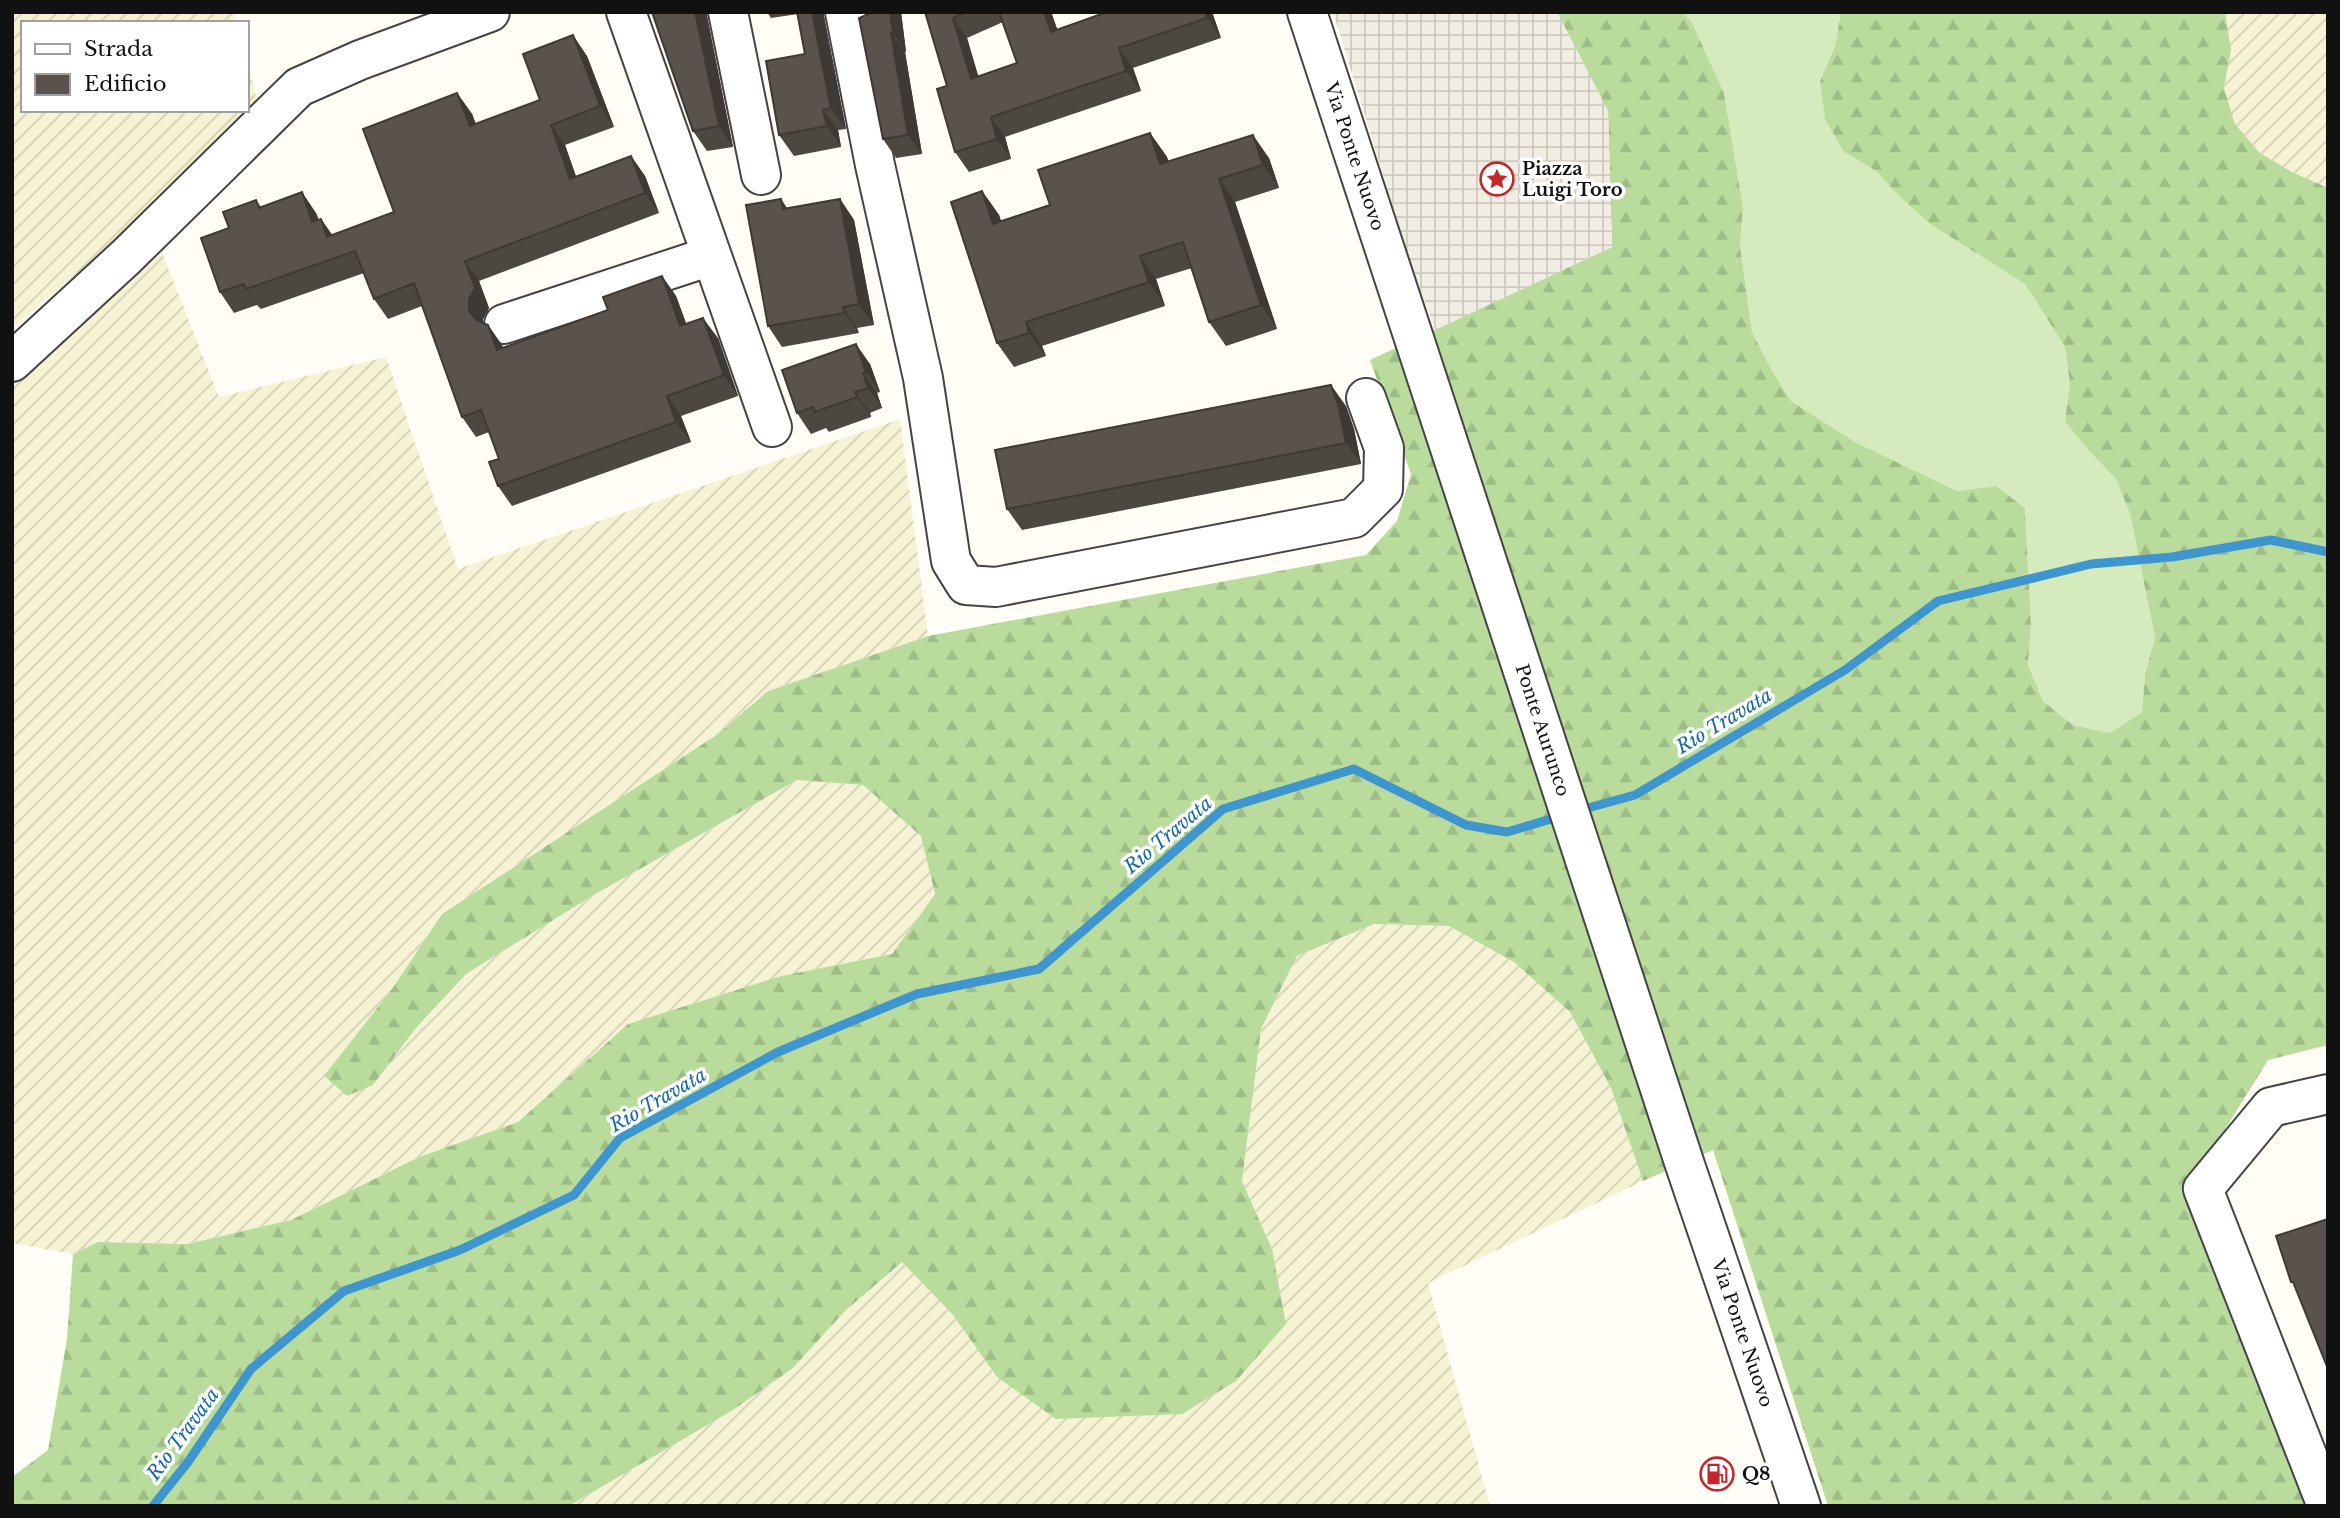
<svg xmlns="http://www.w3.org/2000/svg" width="2340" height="1518" viewBox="0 0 2340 1518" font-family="'Libre Baskerville',serif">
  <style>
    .farmland { fill: url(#farmland-furrows) }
    .grass { fill: #d5ebbd }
    .forest { fill: url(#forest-firs) }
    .plaza { fill: url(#plaza-grid) }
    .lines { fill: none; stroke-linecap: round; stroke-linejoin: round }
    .stream { stroke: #3f96cf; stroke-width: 9 }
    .minor-casing { stroke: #444; stroke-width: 42 }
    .minor { stroke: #fff; stroke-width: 38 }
    .wall { fill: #4d4742; fill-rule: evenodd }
    .shaded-wall { fill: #3f3936 }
    .building { fill: #5a524d; stroke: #3f3936; stroke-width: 2 }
    .labels { text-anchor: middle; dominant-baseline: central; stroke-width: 7; stroke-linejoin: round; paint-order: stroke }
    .street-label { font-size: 18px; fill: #111; stroke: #fff }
    .poi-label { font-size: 18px; font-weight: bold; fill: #111; stroke: #fff; text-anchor: start }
    .water-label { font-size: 19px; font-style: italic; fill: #1768a6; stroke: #fff }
  </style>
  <defs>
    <pattern id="farmland-furrows" width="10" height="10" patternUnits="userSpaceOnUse" patternTransform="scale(1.75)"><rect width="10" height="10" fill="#f6f3d4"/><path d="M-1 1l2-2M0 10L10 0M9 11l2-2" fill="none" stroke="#d2cfb5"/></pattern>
    <pattern id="forest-firs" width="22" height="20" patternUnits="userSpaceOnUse" patternTransform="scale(1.75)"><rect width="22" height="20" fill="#b9dc9c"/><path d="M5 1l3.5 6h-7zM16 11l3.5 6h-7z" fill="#9ebc85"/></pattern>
    <pattern id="plaza-grid" width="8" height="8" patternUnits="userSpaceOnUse" patternTransform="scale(1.75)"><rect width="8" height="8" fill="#f1ede2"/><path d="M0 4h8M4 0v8" fill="none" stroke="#cecac1"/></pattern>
  </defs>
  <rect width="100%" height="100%" fill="#fffdf5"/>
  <g class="farmland">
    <polygon points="12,12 234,12 237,23 23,23 23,110 247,110 247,61 257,101 147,214 12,328"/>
    <polygon points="2225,12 2328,12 2328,188 2292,172 2260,153 2235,124 2224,88 2231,50"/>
    <polygon points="161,250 219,397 386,357 458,569 900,419 928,636 768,691 718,734 442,914 392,989 373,1085 416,1028 466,974 592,896 797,780 863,785 921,836 935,894 892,954 781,976 628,1024 518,1122 419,1157 291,1220 187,1244 98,1242 73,1254 12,1243 12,388"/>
    <polygon points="1374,924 1449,926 1514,962 1570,1012 1611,1088 1643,1181 1428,1283 1490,1506 569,1506 733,1410 793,1368 845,1311 902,1262 953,1315 997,1377 1272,1249 1242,1181 1261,1029 1297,956"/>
  </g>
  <polygon class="grass" points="1683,12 1841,12 1835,46 1820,81 1844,152 1876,171 1901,198 1930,224 2025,284 2065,347 2070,384 2066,421 2089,451 2116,479 2130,514 2155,639 2145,674 2142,712 2110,733 2073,725 2043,701 2028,665 2031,625 2025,508 1996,486 1957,491 1855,442 1791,401 1770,367 1752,332 1740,246 1743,207 1724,93 1692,24"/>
  <polygon class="forest" points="1557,12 1683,12 1692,23 1724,93 1743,207 1740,246 1752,332 1770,367 1791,401 1855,442 1957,491 1996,486 2025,508 2031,625 2028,665 2043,701 2073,725 2110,733 2142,712 2145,674 2155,638 2130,514 2116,479 2089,451 2065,421 2070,384 2065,347 2025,284 1930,224 1901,198 1876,171 1844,152 1825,119 1820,81 1835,46 1841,12 2225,12 2231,50 2224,88 2235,124 2260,153 2292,172 2328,188 2328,1045 2268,1060 2187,1191 2305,1506 1828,1506 1713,1150 1643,1181 1611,1088 1570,1012 1514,962 1449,926 1374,924 1297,956 1261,1029 1242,1181 1272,1249 1286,1324 1236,1381 1182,1414 1056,1419 997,1377 953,1315 902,1262 845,1311 793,1368 733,1410 569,1506 12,1506 12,1477 48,1450 67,1339 73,1254 98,1242 187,1244 291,1220 419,1157 518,1122 628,1024 781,976 892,954 935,894 921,836 863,785 797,780 592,896 466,974 416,1028 373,1085 347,1096 324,1076 392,989 442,914 718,734 768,691 928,636 1366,555 1397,521 1411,474 1370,360 1612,247 1608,111"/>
  <polygon class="plaza" points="1333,12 1557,12 1608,111 1612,247 1435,330 1406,249"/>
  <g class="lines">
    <g class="stream">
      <polyline points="1577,811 1635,795 1845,670 1938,601 2091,564 2172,557 2271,540 2328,552"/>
      <polyline points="153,1506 188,1462 251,1369 344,1291 460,1250 574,1195 620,1138 778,1052 917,994 1039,969 1223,809 1354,769 1466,825 1507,832 1561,816"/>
    </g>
    <defs>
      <g id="minor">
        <polyline points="626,12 772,427"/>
        <polyline points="728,12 761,175"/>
        <polyline points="845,12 875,165 923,378 951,561 966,585 996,587 1354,518 1383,489 1384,448 1366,398"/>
        <path id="s1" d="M1307 12 1684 1162 1801 1506"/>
        <polyline points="504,324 711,256"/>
        <polyline points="12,362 126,257 299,87 360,60 490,12"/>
        <polyline points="2327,1506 2203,1189 2271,1107 2328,1094"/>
      </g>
    </defs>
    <use href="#minor" class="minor-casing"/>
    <use href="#minor" class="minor"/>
  </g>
  <g class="wall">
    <polygon points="767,12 824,12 824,16 846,129 838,130 841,147 794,156 779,135 805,54 798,14 771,18"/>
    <polygon points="901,12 906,52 905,52 922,154 896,158 883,139 859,18"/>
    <path d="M925 12H1050L1057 29 1107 12H1212L1221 38 1133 68 1141 91 1005 137 1011 159 969 172 955 152 947 86ZM1003 22 1017 63 978 76 967 38Z"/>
    <polygon points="707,16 733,147 707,151 693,131"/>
    <polygon points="587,56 614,127 565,145 576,177 631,156 645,176 659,213 479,281 489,308 483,319 483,323 488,325 503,347 608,310 662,276 676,296 686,324 718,338 738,396 681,416 691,442 512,506 498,486 499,459 489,432 476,437 462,417 422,306 388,319 374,299 364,273 261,309 257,305 234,313 220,292 229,228 256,200 261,207 316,213 319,220 321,219 332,235 394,212 457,93 472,114 476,124 540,100"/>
    <polygon points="1150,133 1167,157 1168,162 1269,158 1279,188 1235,202 1277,329 1226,346 1209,322 1192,268 1156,279 1165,306 1042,346 1046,356 1014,367 997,343 982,191 999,215 1001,221 1050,205"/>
    <polygon points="840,199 854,220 874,325 857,328 859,333 782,347 768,326 787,208"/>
    <polygon points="870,364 880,392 877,393 882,408 870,413 871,417 829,432 826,428 811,434 797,413"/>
    <polygon points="1346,406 1354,429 1361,464 1022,530 1007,509"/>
  </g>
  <g class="shaded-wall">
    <polygon points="695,12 707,12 707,16 733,147 719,126"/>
    <polygon points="812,12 824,12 824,16 846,129 831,108"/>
    <polygon points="890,12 901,12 906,52 893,33"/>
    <polygon points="1044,12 1050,12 1052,14 1065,52 1051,32"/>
    <polygon points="1205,12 1212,12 1221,38 1207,18"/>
    <polygon points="953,18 967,38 985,99 971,79"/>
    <polygon points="891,33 905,52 922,154 908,135"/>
    <polygon points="573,35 587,56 614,127 600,106"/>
    <polygon points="1119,48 1133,68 1141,91 1126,71"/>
    <polygon points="457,93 472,114 484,147 470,126"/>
    <polygon points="823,110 838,130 841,147 827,126"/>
    <polygon points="991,117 1005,137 1011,159 997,139"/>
    <polygon points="551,125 565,145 584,199 570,179"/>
    <polygon points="1150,133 1167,157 1177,187 1160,164"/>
    <polygon points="1253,135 1269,158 1279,188 1263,165"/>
    <polygon points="631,156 645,176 659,213 645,193"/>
    <polygon points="1219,179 1235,202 1277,329 1261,305"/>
    <polygon points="982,191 999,215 1010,247 993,224"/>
    <polygon points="302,192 316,213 326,242 312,222"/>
    <polygon points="781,199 795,220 783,209"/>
    <polygon points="840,199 854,220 874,325 859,304"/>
    <polygon points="321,219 335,239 341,257 327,237"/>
    <polygon points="1140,256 1156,279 1165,306 1149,282"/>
    <polygon points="465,261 479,281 489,308 483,319 484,331 469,311"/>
    <polygon points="662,276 676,296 695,347 680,326"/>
    <polygon points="843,307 857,328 859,333 845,313"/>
    <polygon points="703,318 718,338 738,396 724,375"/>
    <polygon points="1026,322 1042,346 1046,356 1029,333"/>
    <polygon points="488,325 502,345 511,370 497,350"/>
    <polygon points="856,344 870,364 880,392 866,372"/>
    <polygon points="863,373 877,393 882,408 868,388"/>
    <polygon points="1331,385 1346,406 1354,429 1361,464 1346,443"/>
    <polygon points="855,392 870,413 871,417 857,397"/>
    <polygon points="667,396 681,416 691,442 676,422"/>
  </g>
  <g class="building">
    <polygon points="652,12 695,12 719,126 693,131"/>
    <polygon points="797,12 812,12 831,108 823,110 827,126 779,135 766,61 805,54"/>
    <polygon points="873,12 890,12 893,33 891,33 908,135 883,139 859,18"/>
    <polygon points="925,12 966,12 953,18 971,79 1017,63 999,12 1044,12 1051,32 1107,12 1205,12 1207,18 1119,48 1126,71 991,117 997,139 955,152 937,89 947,86"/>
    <polygon points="573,35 600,106 551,125 570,179 631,156 645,193 465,261 475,288 469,299 469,311 476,320 488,325 497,350 608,310 603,297 662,276 680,326 703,318 724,375 667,396 676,422 498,486 489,462 499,459 481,410 462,417 414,283 374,299 355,251 246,289 244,284 220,292 201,238 229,228 223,212 256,200 259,208 302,192 312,222 321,219 327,237 394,212 363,129 457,93 470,126 540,100 523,54"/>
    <polygon points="1150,133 1160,164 1253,135 1263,165 1219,179 1261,305 1209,322 1183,242 1140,256 1149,282 1026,322 1029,333 997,343 951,202 982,191 993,224 1050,205 1038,170"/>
    <polygon points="781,199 783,209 840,199 859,304 843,307 845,313 768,326 746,205"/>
    <polygon points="856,344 866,372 863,373 868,388 855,392 857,397 815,412 813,407 797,413 782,370"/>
    <polygon points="1331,385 1339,408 1346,443 1007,509 995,450"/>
    <polygon points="2328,1219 2328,1369 2293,1282 2291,1282 2276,1236"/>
  </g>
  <defs>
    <symbol id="sight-ring" viewBox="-11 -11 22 22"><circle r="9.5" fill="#fff" stroke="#c4262e" stroke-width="1.5"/><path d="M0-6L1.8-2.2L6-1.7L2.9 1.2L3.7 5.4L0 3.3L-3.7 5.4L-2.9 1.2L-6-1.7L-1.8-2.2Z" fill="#c4262e"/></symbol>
    <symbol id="fuel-ring" viewBox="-11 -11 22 22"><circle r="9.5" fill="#fff" stroke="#c4262e" stroke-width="1.5"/><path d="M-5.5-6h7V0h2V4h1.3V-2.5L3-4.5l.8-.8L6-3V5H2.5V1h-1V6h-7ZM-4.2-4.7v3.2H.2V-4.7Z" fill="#c4262e"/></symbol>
  </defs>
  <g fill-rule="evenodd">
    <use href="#sight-ring" x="1478" y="160" width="38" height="38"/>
    <use href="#fuel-ring" x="1698" y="1455" width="38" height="38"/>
  </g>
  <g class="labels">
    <g class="street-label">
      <text stroke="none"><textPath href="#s1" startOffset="152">Via Ponte Nuovo</textPath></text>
      <text stroke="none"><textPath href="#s1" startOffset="756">Ponte Aurunco</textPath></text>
      <text stroke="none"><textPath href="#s1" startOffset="1391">Via Ponte Nuovo</textPath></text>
    </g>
    <g class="poi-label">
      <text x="1522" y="169">Piazza<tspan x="1522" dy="21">Luigi Toro</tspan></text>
      <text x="1742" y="1474">Q8</text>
    </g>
    <g class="water-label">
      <text transform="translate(1724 721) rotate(-31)">Rio Travata</text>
      <text transform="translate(1168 835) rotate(-40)">Rio Travata</text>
      <text transform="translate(658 1100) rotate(-30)">Rio Travata</text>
      <text transform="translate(183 1434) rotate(-54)">Rio Travata</text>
    </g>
  </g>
  <rect width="2340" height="1518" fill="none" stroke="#111111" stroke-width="28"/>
  <rect x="21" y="21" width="228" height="91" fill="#ffffff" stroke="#a0a0a0" stroke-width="2"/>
  <rect x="35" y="44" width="35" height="10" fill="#ffffff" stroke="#a0a0a0" stroke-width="2"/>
  <text x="84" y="56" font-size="21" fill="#111111">Strada</text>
  <rect x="35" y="74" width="35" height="21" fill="#5a524d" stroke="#a0a0a0" stroke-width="2"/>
  <text x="84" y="91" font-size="21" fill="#111111">Edificio</text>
</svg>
